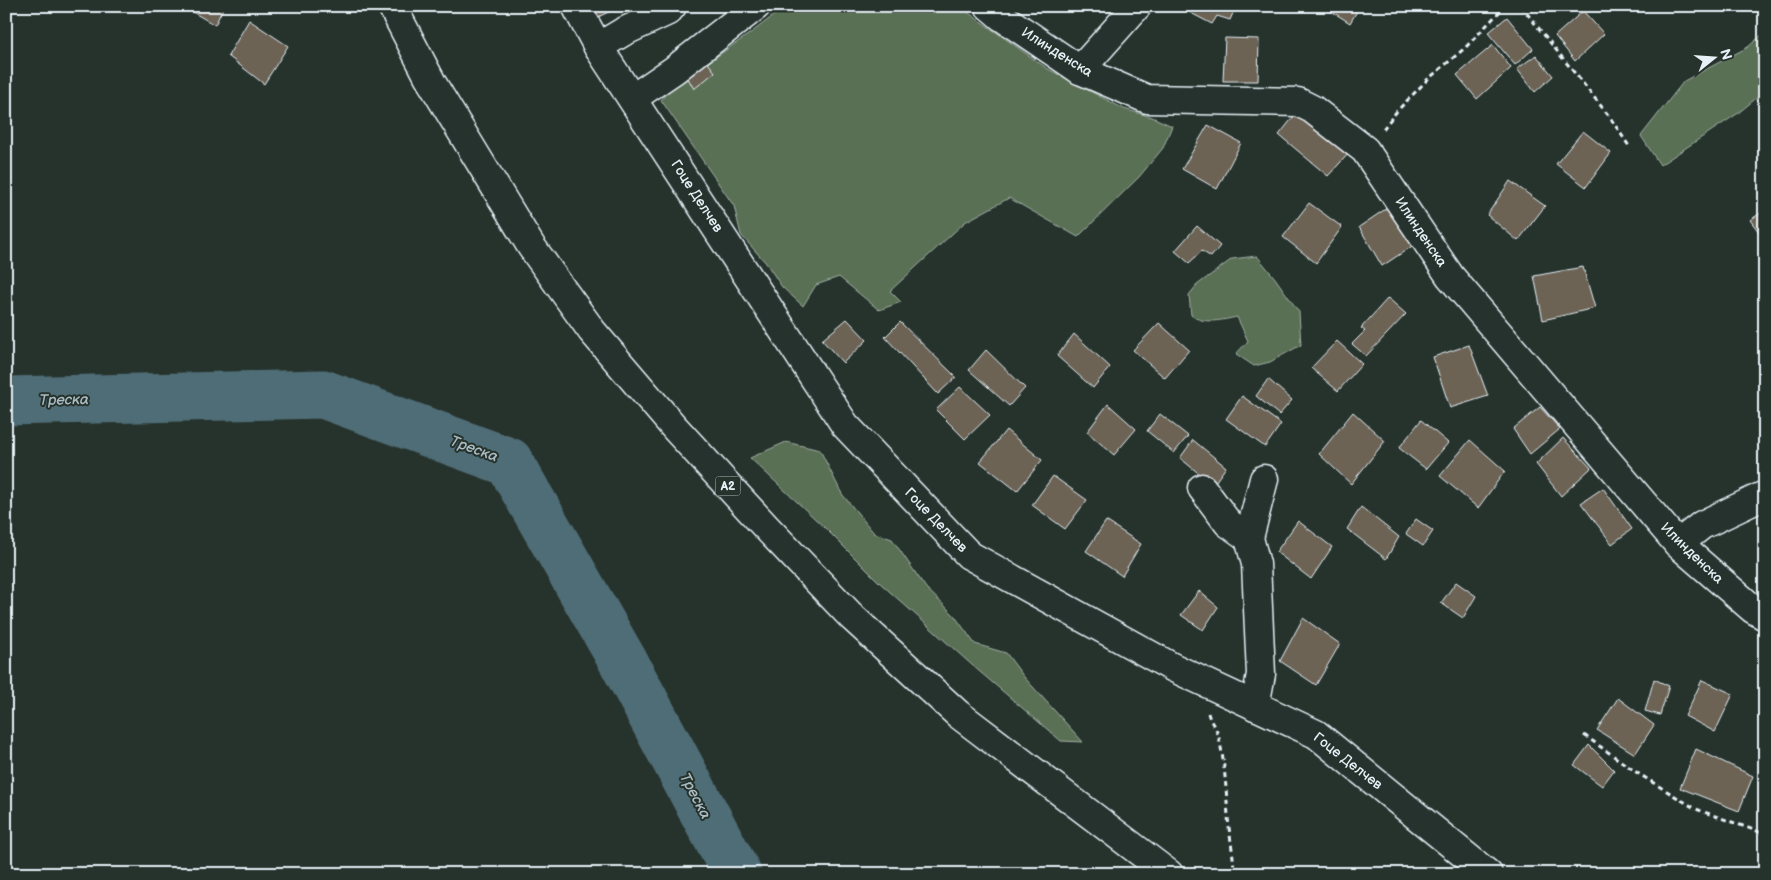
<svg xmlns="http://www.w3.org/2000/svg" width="1771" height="880" viewBox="0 0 1771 880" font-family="'Balsamiq Sans',sans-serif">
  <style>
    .green { fill: #5a7054; stroke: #a1b0a6 }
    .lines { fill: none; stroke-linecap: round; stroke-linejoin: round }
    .river { stroke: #4f6d76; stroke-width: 49 }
    .building { fill: #6c6355; stroke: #e8f1f8 }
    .minor-casing { stroke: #e8f1f8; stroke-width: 31 }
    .major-casing { stroke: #e8f1f8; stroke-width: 31 }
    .path { stroke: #e8f1f8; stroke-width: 3; stroke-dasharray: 5 4; stroke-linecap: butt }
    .minor { stroke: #26332d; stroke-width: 28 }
    .major { stroke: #26332d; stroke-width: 28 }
    .labels { text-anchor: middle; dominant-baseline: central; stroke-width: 4; stroke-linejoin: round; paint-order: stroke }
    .shield { fill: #26332d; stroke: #aeb8bb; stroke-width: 1 }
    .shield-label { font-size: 12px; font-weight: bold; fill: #e8f1f8 }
    .street-label { font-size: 14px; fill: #e8f1f8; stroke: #26332d }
    .water-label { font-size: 15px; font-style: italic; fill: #abbcc4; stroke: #26332d }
  </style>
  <rect width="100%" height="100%" fill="#26332d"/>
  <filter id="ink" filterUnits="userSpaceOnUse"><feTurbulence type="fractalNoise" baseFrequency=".02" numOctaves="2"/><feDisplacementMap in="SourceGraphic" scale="10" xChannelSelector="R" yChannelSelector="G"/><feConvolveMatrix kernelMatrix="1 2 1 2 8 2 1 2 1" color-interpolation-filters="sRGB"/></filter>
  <g filter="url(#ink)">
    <g class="green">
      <polygon points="786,6 959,6 1048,69 1124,109 1152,117 1172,126 1163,148 1139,177 1078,237 1009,198 965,222 890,291 901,302 879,310 839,277 816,285 803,306 782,287 766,263 741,235 734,206 661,100 670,89 752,32"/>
      <polygon points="1765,32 1765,91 1737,114 1660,165 1641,136 1684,81 1748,47"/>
      <path d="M1257 256 1275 278 1299 312 1301 345 1270 362 1254 366 1236 354 1248 341 1237 317C1223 320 1203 325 1191 315L1189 295 1197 285 1232 259Z"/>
      <polygon points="786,442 820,450 842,494 874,533 892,539 926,588 954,615 975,644 1006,653 1024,677 1083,742 1061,741 973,666 880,583 826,529 750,458"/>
    </g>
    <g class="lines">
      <polyline class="river" points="6,401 323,394 509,462 624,663 737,874"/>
    </g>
    <g class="building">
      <polygon points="190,6 224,6 215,25 189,10"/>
      <polygon points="592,6 616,6 617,8 598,17"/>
      <polygon points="1189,6 1236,6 1230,20 1217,16 1212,24 1187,11"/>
      <polygon points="1323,6 1360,6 1350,23"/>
      <polygon points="1583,11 1604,34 1575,61 1555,36"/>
      <polygon points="1507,17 1533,49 1515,65 1488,33"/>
      <polygon points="249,20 288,46 264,84 228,56"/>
      <polygon points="1225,38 1259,39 1258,81 1223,81"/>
      <polygon points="1493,45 1511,68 1477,99 1457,75"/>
      <polygon points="1536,55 1553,76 1535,92 1517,69"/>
      <polygon points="705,59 715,72 694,89 685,73"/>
      <polygon points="1298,111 1349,153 1328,176 1279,135"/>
      <polygon points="1208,125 1241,143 1217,189 1182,169"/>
      <polygon points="1583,131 1611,153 1586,187 1556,164"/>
      <polygon points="1510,181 1545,206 1518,241 1487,215"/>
      <polygon points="1309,203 1342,227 1316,263 1283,237"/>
      <polygon points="1390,206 1417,243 1382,266 1359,227"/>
      <polygon points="1765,210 1765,240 1750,220"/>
      <polygon points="1197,226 1220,246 1211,257 1202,251 1189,263 1175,251"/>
      <polygon points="1583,267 1595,308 1543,320 1534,276"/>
      <polygon points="1388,298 1406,314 1366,356 1352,344 1365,331 1361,328"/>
      <polygon points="847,319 867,340 843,363 822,340"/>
      <polygon points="900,322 956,377 938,394 885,337"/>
      <polygon points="1159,323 1189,350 1165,378 1133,350"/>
      <polygon points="1074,334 1110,367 1093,388 1057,356"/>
      <polygon points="1337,341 1362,364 1338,391 1311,368"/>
      <polygon points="1469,345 1488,396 1450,408 1433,357"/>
      <polygon points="986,350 1025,388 1009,406 969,370"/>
      <polygon points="1268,379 1292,400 1279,415 1256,396"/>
      <polygon points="960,387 990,415 965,439 936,410"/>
      <polygon points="1242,396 1281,424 1265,447 1226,419"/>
      <polygon points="1108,404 1136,429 1114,455 1087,432"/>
      <polygon points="1540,407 1560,429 1530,454 1513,429"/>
      <polygon points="1353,412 1385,441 1351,484 1319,454"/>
      <polygon points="1160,414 1188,436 1174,453 1147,431"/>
      <polygon points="1421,420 1448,443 1426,469 1399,448"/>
      <polygon points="1006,430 1042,460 1017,491 980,462"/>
      <polygon points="1563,438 1591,468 1561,496 1536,464"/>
      <polygon points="1193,440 1226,467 1213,485 1180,458"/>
      <polygon points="1470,440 1505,471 1478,508 1440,476"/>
      <polygon points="1053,476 1087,500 1065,529 1032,505"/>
      <polygon points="1603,488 1632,529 1612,544 1581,503"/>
      <polygon points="1361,507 1399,537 1386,559 1347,529"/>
      <polygon points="1416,519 1433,531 1423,546 1406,534"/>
      <polygon points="1106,521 1141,544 1122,576 1086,551"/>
      <polygon points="1298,521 1332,547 1311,579 1276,552"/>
      <polygon points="1456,582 1476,596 1463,618 1441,603"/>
      <polygon points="1199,591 1218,607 1203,630 1181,615"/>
      <polygon points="1303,618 1340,644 1316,685 1280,661"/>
      <polygon points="1654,679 1669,686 1660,715 1645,711"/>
      <polygon points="1702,680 1733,694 1715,732 1685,716"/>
      <polygon points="1618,698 1654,725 1635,754 1597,730"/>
      <polygon points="1589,745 1614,770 1602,786 1574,765"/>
      <polygon points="1696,749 1753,776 1739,811 1680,788"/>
    </g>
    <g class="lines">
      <defs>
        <g id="minor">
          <polyline points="576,6 598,47 845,425 969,555 1172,667 1316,734 1488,874"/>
          <polyline points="989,6 1002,17 1080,70 1147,99 1298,102 1312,109 1365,150 1450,276 1678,544 1753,609 1765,616"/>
          <polyline points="598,47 623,32 668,11 672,6"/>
          <polyline points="1080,70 1137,6"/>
          <polyline points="633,98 674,70 756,6"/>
          <polyline points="1202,488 1228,523 1249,538"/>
          <polyline points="1678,544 1702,525 1765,495"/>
          <polyline points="1255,706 1261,674 1256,564 1249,538 1264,479"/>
        </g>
        <polyline id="major" points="392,6 432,83 531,246 592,331 674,427 766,527 852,617 958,714 1169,874"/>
      </defs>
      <use href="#minor" class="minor-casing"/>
      <use href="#major" class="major-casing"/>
      <g class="path">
        <polyline points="1521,6 1609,116 1629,146"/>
        <polyline points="1383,129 1397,111 1427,80 1465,48 1505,6"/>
        <path d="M1208 713C1210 722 1217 729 1219 738 1225 764 1226 789 1228 816 1229 835 1234 854 1234 874"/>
        <polyline points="1584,735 1639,774 1696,809 1765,834"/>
      </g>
      <use href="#minor" class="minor"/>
      <use href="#major" class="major"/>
    </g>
  </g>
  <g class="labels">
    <rect class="shield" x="715.5" y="476.5" width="25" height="19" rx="4"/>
    <g class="shield-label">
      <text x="728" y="486">A2</text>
    </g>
    <g class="street-label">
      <text transform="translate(1057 52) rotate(32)">Илинденска</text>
      <text transform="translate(697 196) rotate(57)">Гоце Делчев</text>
      <text transform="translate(1421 232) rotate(56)">Илинденска</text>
      <text transform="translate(936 520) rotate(46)">Гоце Делчев</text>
      <text transform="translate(1692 553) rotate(44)">Илинденска</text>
      <text transform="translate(1348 761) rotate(38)">Гоце Делчев</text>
    </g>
    <g class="water-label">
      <text transform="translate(64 400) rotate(-1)">Треска</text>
      <text transform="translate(474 449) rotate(20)">Треска</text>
      <text transform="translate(695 796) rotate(62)">Треска</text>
    </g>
  </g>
  <rect width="1771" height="880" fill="none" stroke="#26332d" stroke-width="25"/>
  <rect x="12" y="12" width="1746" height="855" fill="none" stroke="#e8f1f8" stroke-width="2" filter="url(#ink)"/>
  <g transform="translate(1714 58) rotate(73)" stroke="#26332d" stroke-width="4" paint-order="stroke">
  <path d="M0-4L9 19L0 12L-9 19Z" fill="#e8f1f8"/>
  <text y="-8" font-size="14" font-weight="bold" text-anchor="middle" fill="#e8f1f8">N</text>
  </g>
</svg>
